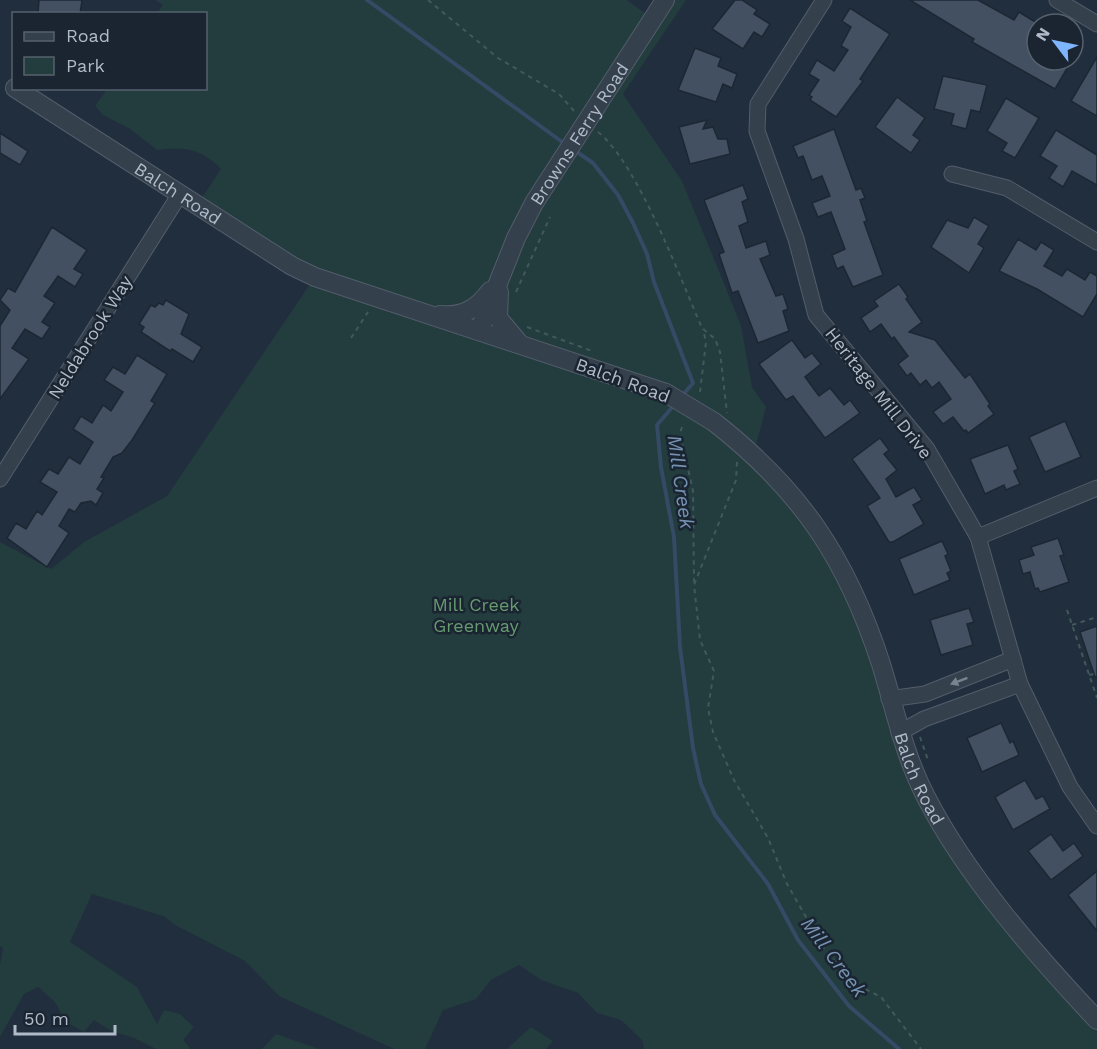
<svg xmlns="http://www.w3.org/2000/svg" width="1097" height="1049" viewBox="0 0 1097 1049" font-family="'Work Sans',sans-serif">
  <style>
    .green { fill: #233c3e }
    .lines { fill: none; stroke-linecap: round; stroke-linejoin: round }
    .stream { stroke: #344a65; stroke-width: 4 }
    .building { fill: #425061; stroke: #1c2733; stroke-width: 1.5 }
    .minor-casing { stroke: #535d6b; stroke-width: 17 }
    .tertiary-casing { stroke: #535d6b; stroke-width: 20 }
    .path { stroke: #41595b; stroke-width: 2; stroke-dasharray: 4.5 4.5; stroke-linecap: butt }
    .minor { stroke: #35404d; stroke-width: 15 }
    .tertiary { stroke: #35404d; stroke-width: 18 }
    .tertiary-bridge-casing { stroke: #535d6b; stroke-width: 20; stroke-linecap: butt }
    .tertiary-bridge { stroke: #35404d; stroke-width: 18 }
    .oneway { fill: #798391 }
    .labels { text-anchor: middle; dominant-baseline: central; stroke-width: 5; stroke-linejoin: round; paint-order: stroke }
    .street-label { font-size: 18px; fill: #b0bac8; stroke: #1a2531 }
    .park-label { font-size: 18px; fill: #669b70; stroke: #1a2531 }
    .water-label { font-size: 20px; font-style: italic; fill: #7692b2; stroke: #1a2531 }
  </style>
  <rect width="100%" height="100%" fill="#212e3d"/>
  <g class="green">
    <path d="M155 0H627L653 19 617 88 675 0H686L623 94 682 181 741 325 752 387 766 407 754 453 826 540 899 733 982 885 1097 1020V1049H644L642 1040 621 1020 597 1013 578 993 541 980 519 965 491 980 476 999 443 1010 425 1049H394L279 996 245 961 177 926 163 916 92 894 70 942 137 987 157 1024 164 1010 180 1014 194 1027 183 1040 191 1049H156L134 1038 111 1031 94 1020 84 1032 66 1022 55 1002 38 987 24 994 0 1037V965L3 948 0 946V542L51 569 84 542 167 496 314 278 197 205 221 169C202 149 184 146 157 150L130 129 103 115 95 106 107 89 206 88V14L157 13 163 5Z"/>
    <polygon points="531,1027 553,1041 546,1049 507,1049"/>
    <polygon points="276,1034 319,1049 262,1049"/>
  </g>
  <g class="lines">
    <g class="stream">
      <polyline points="367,0 565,144"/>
      <polyline points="574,150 593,163 618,195 633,223 647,254 654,282 693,383 682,396"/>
      <polyline points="675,404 657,425 661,467 674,537 680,647 693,748 701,784 715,815 768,884 798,940 849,1006 899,1049"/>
    </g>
  </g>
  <g class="building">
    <polygon points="39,0 82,0 80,14 38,14"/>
    <polygon points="735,0 742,0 757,10 754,14 770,24 762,37 754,32 743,49 712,29"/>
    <polygon points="910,0 978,0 1014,20 1019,12 1037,23 1037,60 1072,60 1055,89 972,42 974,39"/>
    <polygon points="850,8 890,34 860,79 863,81 836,117 810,100 812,97 809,95 819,80 809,74 817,60 834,71 848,50 841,46 851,27 842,21"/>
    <polygon points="695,48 721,58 718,66 737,74 732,88 723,84 716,102 678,90"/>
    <polygon points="1097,57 1097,116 1071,101"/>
    <polygon points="943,76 987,85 980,112 971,110 966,129 951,125 954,114 934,109"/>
    <polygon points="897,97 925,118 913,135 920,140 911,153 875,127"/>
    <polygon points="1006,98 1039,118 1015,158 1002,151 1007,143 987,131"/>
    <polygon points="707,120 703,129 713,127 718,139 727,139 730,154 690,164 679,127"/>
    <polygon points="834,129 856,190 861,188 865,198 860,200 867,221 864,222 883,275 853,287 843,266 837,269 832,255 845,249 831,212 818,217 812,203 830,196 822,176 812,180 803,156 798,158 793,146"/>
    <polygon points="1056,130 1097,155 1097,185 1072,171 1063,187 1049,178 1057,166 1040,156"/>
    <polygon points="0,133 28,151 20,165 0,153"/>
    <polygon points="743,185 748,199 742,202 748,222 739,226 746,248 766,241 770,255 760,259 776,296 783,294 788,309 783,311 789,331 758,343 738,291 732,293 719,254 724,252 704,200"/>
    <polygon points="974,217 989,226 978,244 984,248 969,273 931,247 947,220 968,228"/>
    <polygon points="52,227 87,250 74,269 83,274 75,287 58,276 44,296 55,303 42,322 50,327 42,339 25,329 12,348 29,359 0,399 0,326 10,310 0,300 8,288 15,292"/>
    <polygon points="1018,239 1036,250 1041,242 1054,250 1044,266 1062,276 1067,269 1085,280 1090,272 1097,276 1097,294 1083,317 1037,289 999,271"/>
    <polygon points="899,284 908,297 906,299 922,322 909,332 935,340 965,378 970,374 990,404 988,406 994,414 968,433 966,430 964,431 953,417 943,424 933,412 951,399 939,382 932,388 926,380 920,385 911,373 907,376 898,364 908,356 894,337 892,339 881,324 870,332 861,318 878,306 874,301"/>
    <polygon points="166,300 189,314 181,334 202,347 193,362 172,349 170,351 141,332 144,327 139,324 151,305 155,307 159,303 163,305"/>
    <polygon points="792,340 805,358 812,353 821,364 805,377 819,396 830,388 844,405 850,400 860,413 825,438 793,396 786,400 759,364"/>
    <polygon points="137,355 167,374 151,401 155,403 132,440 122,453 113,457 101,477 104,478 97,489 103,493 96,505 91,501 81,503 75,512 69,509 59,526 69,533 47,567 7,538 16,523 26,529 37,511 42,515 57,492 40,482 49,469 58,474 69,457 80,464 93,442 73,429 81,416 92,423 103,405 111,411 123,392 104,380 113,367 125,374"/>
    <polygon points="1065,421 1081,457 1045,472 1029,437"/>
    <polygon points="880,438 889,450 884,454 897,470 886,479 896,497 914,487 922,500 913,505 924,524 893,542 889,542 867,506 880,498 852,459"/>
    <polygon points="1008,445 1018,469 1014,471 1020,484 1006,490 1004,485 985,494 970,459"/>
    <polygon points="1058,538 1064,555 1060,556 1069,582 1040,592 1038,588 1035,589 1030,572 1023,574 1019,560 1034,555 1031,547"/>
    <polygon points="942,541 948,554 945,556 951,571 947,573 950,580 914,595 899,559"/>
    <polygon points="969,608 974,622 967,624 973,645 941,655 930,620"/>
    <polygon points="1097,626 1097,677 1095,677 1080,632"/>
    <polygon points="1001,723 1010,743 1013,741 1019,755 982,772 967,738"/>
    <polygon points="1025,780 1036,799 1043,796 1050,809 1013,830 995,797"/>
    <polygon points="1051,834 1063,851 1074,843 1083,856 1051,880 1028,851"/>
    <polygon points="1097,871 1097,931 1068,895"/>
  </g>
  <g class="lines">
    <defs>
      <g id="minor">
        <polyline points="824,0 758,104 757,131 796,239 816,315 927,449 978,537 1020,684 1070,787 1097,826"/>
        <polyline points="1057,0 1097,24"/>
        <polyline points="952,174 1007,188 1097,242"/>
        <polyline points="0,479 180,194"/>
        <polyline points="978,537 1097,488"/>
        <polyline points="889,699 925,694 1013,659"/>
        <polyline points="899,733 924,719 1020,684"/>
      </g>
      <g id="tertiary">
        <path id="s1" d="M15 88 292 266 315 277 666 393"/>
        <polyline points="499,292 498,318 519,343"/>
        <path d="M440 315C462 317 477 309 490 291"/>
        <path id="s2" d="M479 331 516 238 534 203 665 0"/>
        <path id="s3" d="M714 422C801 490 847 559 881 664 895 709 904 755 926 797 967 877 1036 955 1097 1020"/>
      </g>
    </defs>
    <use href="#minor" class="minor-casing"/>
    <use href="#tertiary" class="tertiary-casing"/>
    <g class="path">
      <polyline points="428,0 498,58 559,94 574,111"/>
      <path d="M598 132C638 164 680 278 702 328L715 339 720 352 727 413"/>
      <polyline points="516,292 550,217"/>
      <polyline points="527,327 592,351"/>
      <polyline points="351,338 368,312"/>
      <polyline points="700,392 706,342 703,329"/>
      <polyline points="682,427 680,433 693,491 694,582"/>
      <polyline points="737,462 736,480 694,585 700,640 714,671 708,708 713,732 734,780 768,838 787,884 825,950 855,984 881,997 921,1049"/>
      <polyline points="1067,610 1097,698"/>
      <polyline points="1072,625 1097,617"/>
      <polyline points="1089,675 1097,673"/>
      <polyline points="920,737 928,760"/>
    </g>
    <use href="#minor" class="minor"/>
    <use href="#tertiary" class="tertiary"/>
    <defs>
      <polyline id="tertiary-bridge" points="666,393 714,422"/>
    </defs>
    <use href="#tertiary-bridge" class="tertiary-bridge-casing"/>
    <use href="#tertiary-bridge" class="tertiary-bridge"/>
  </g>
  <defs><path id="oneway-solid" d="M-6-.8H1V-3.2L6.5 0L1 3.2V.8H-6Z" transform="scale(1.5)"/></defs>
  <use class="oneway" href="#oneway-solid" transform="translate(959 681) rotate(159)"/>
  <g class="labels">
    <g class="street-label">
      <text stroke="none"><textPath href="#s2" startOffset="222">Browns Ferry Road</textPath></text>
      <text stroke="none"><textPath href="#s1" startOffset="194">Balch Road</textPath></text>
      <text transform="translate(90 337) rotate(-58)">Neldabrook Way</text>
      <text transform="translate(623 380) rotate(20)">Balch Road</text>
      <text transform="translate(879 393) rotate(52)">Heritage Mill Drive</text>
      <text stroke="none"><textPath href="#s3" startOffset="420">Balch Road</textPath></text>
    </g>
    <g class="park-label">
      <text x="476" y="604">Mill Creek<tspan x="476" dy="21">Greenway</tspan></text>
    </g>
    <g class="water-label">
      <text transform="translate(681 482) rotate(82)">Mill Creek</text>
      <text transform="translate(834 957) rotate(53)">Mill Creek</text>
    </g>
  </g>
  <rect x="12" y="12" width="195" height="78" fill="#1a2531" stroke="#56616d" stroke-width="1.5"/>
  <rect x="24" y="32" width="30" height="9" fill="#35404d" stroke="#56616d" stroke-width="1.5"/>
  <text x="66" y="42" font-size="18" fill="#b0bac8">Road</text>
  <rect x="24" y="57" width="30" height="18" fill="#233c3e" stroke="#56616d" stroke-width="1.5"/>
  <text x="66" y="72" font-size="18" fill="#b0bac8">Park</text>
  <g transform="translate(1055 42) rotate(302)"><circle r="28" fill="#1a2531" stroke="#56616d" stroke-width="1.5"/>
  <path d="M0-4.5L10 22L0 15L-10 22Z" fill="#7fb5fe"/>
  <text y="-9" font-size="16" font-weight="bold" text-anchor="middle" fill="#b0bac8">N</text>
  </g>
  <path d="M15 1025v9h100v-9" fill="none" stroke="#b0bac8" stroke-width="3"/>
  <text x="24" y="1025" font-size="18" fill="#b0bac8" stroke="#1a2531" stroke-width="4.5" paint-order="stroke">50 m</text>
</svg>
